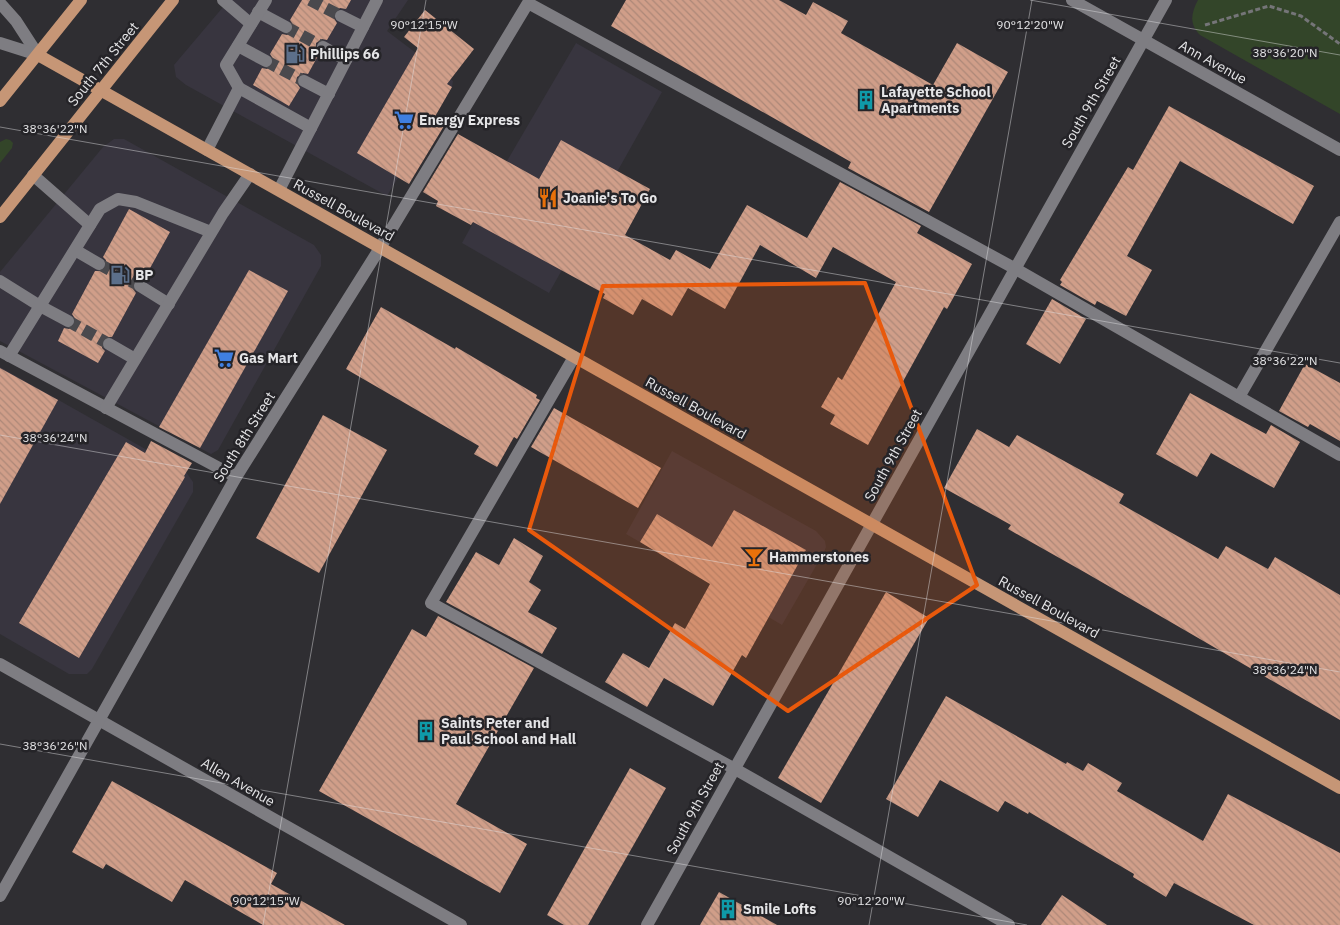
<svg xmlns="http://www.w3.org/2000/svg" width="1340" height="925" viewBox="0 0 1340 925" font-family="'IBM Plex Sans',sans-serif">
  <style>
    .built { fill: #38353f }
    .green { fill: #334529 }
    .building { fill: url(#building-back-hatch) }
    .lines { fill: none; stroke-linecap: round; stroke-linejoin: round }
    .minor-tunnel { stroke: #4a494d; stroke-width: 12; stroke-dasharray: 12 6; stroke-linecap: butt }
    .path { stroke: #757578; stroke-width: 3; stroke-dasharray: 5 2.5; stroke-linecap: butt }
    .minor { stroke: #7e7d82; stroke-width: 12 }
    .major { stroke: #c69676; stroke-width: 12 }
    .marked { fill: #e8590c; fill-opacity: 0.2; stroke: #e8590c; stroke-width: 4; stroke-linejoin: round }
    .ticks { fill: none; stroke: #e5e5e7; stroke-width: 1; stroke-opacity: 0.45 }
    .labels { text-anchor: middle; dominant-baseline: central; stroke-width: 5; stroke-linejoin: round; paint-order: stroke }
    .poi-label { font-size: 14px; font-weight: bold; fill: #e5e5e7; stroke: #252428; text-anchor: start }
    .street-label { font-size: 14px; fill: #e5e5e7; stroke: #252428 }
    .ticks-label { font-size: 12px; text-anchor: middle; fill: #e5e5e7; stroke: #252428; stroke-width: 5; stroke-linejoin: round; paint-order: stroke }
  </style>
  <defs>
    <pattern id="building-back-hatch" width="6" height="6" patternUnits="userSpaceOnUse" patternTransform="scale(1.25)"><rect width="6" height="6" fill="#d09e89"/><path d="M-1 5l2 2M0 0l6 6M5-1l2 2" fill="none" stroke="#ad8878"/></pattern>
  </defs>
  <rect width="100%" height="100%" fill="#2f2e32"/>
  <g class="built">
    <polygon points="229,0 408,0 387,31 453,81 452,87 387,196 186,85 176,77 174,65"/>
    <polygon points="576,43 662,92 549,293 462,243 507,161"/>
    <polygon points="114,139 124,139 314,245 321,255 321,266 218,450 211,454 0,341 0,272 103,147"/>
    <polygon points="0,367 186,472 193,482 193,492 92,669 87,674 69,674 0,634"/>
    <polygon points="672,451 816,531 825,541 826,547 824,552 782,625 626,534"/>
  </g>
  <g class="green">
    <path d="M1198 0H1340V114L1200 35C1189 24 1191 13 1198 0Z"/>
    <polygon points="6,139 10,140 13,143 12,148 0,163 0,142"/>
  </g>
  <g class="building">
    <polygon points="302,0 351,0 346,9 340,8 334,12 333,17 337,23 327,40 322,39 316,43 316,51 319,54 308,74 303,73 297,77 296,82 300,88 289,106 253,85 262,68 267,69 273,65 274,60 270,54 282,34 287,35 293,31 294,26 290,20"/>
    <polygon points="626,0 779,0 806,15 813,2 848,21 841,33 933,85 957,43 1008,72 929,212 848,168 851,162 611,26"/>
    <polygon points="425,10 474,49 447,84 452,87 433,120 444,126 409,184 357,153 418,48 404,37"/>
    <polygon points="1169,106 1314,186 1293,224 1180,161 1127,256 1152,270 1126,316 1097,301 1095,305 1060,285 1062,282 1060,280 1128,167 1133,170"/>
    <polygon points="458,134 539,179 561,140 650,189 625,235 670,260 676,250 710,269 747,205 807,238 840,182 921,226 917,233 972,264 947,309 944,307 868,445 830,424 835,415 821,407 838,377 842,380 896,282 833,247 816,278 760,245 725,309 688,288 672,316 642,299 633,315 603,298 605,294 473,222 471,225 436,206 438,201 423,192"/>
    <polygon points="129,209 170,232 144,279 137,279 133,282 133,289 136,293 112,337 105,337 102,340 102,348 105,351 98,363 58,341 64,328 69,329 75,325 76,320 72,314 95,271 103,271 106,268 106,260 103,257"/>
    <polygon points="249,270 288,291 200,448 159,427"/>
    <polygon points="1052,299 1086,319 1060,364 1026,344"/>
    <polygon points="381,307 455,349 456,347 537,395 536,398 540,400 517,439 514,437 497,467 474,454 479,446 346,369"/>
    <polygon points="1305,364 1340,383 1340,441 1310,424 1308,427 1279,411"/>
    <polygon points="0,368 58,400 0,504"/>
    <polygon points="1190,393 1266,434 1271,425 1300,442 1274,488 1211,453 1197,477 1156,454"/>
    <polygon points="554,408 661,468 638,508 531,447"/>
    <polygon points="323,415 387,450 319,573 256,538"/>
    <polygon points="977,429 1009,447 1017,435 1124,494 1119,503 1218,559 1226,546 1268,569 1275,557 1340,595 1340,720 1086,573 1008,529 1011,525 944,488"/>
    <polygon points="151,441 192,463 184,476 185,477 79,658 19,623 126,442 145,453"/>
    <polygon points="734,510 806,550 746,658 742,655 713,706 664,678 647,707 605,682 623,653 649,668 675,623 685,629 710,584 640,542 657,514 712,547"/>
    <polygon points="514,538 543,556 529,582 541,590 528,612 557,628 542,654 446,602 476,552 499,565"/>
    <polygon points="886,592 929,618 821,803 778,778"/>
    <polygon points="438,616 534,668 456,804 527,844 500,893 319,791 412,629 426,637"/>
    <polygon points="946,696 1066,764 1067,762 1083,771 1088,763 1122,783 1117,791 1203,841 1228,794 1340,853 1340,925 1254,925 1174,883 1166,897 1133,877 1134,874 1029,812 1028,814 1005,801 998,812 940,780 918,817 886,799"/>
    <polygon points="630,768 666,788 588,925 564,925 547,915"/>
    <polygon points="112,781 277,873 271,884 345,925 263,925 185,880 172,902 106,864 103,869 72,852"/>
    <polygon points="719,892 777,925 700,925"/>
    <polygon points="1062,895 1107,925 1041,925"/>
  </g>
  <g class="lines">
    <g class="minor-tunnel">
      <polyline points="310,0 341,16"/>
      <polyline points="286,27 323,47"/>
      <polyline points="266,61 304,81"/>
      <polyline points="99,264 140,286"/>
      <polyline points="68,321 109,344"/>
    </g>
    <polyline class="path" points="1205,25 1269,6 1301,16 1340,44"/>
    <g class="minor">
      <polyline points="223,0 251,24"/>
      <polyline points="1072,0 1340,150"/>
      <polyline points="0,3 16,21 38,55"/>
      <polyline points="258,12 286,27"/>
      <polyline points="341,16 363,27"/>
      <polyline points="0,43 38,55"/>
      <polyline points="238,46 266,61"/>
      <polyline points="323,47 346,60"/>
      <polyline points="304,81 329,94"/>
      <polyline points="239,88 311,128"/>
      <polyline points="207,150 239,88 226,65 266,0"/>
      <polyline points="33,175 90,225"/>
      <polyline points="279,190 377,0"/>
      <polyline points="75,250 99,264"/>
      <polyline points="0,281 40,306 68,321"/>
      <polyline points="140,286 169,304"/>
      <polyline points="109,344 135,359"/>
      <polyline points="0,351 236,477"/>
      <polyline points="9,356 100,209 118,199 136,202 211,232"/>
      <polyline points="574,357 431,603 735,769 1009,925"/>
      <polyline points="1239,397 1340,222"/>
      <polyline points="106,408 223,213 250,174"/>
      <polyline points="0,664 461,925"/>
      <polyline points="0,896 236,477 380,248 528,3 1014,268 1340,455"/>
      <polyline points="647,925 1166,0"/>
    </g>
    <g class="major">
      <polyline points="38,55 1340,788"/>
      <polyline points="0,101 81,0"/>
      <polyline points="0,217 173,0"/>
    </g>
  </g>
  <path class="marked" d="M865 283 977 585 788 711 529 530 603 286Z"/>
  <path class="ticks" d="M1030 0 1340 55M0 127 1340 363M0 435 1340 672M0 744 1027 925M263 925 426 0M869 925 1032 0"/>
  <defs>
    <symbol id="fuel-bare" viewBox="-9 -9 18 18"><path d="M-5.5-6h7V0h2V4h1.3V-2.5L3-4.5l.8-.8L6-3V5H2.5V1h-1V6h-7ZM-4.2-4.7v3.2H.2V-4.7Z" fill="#5c6f8a" stroke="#252428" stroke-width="2.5" paint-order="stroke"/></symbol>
    <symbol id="building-bare" viewBox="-9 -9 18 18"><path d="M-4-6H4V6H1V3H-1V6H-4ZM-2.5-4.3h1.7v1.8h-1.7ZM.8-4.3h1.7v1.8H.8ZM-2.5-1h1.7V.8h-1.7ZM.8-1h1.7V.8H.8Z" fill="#0f9aa8" stroke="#252428" stroke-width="2.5" paint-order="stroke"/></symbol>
    <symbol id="supermarket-bare" viewBox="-9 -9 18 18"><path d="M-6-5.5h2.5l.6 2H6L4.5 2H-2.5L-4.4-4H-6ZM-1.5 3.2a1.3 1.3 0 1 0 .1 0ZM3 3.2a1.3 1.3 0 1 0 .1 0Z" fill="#3f7fe0" stroke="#252428" stroke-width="2.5" paint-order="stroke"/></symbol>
    <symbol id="restaurant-bare" viewBox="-9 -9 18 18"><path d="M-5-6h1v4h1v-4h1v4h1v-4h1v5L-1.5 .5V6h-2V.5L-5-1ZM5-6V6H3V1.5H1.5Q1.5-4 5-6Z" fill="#e8710a" stroke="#252428" stroke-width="2.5" paint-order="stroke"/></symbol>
    <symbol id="bar-bare" viewBox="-9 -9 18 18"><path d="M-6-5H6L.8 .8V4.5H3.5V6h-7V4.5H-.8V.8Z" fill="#e8710a" stroke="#252428" stroke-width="2.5" paint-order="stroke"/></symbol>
  </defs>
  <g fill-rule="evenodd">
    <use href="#fuel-bare" x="281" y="40" width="28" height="28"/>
    <use href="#building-bare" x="852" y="86" width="28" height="28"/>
    <use href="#supermarket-bare" x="390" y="106" width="28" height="28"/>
    <use href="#restaurant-bare" x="534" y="184" width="28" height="28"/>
    <use href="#fuel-bare" x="106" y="261" width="28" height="28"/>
    <use href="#supermarket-bare" x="210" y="344" width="28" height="28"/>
    <use href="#bar-bare" x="740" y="543" width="28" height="28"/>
    <use href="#building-bare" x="412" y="717" width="28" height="28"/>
    <use href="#building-bare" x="714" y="895" width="28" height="28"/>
  </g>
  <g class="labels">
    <g class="poi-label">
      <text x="310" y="54">Phillips 66</text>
      <text x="881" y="92">Lafayette School<tspan x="881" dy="16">Apartments</tspan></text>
      <text x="419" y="120">Energy Express</text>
      <text x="563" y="198">Joanie's To Go</text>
      <text x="135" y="275">BP</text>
      <text x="239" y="358">Gas Mart</text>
      <text x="769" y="557">Hammerstones</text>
      <text x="441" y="723">Saints Peter and<tspan x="441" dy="16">Paul School and Hall</tspan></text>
      <text x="743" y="909">Smile Lofts</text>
    </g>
    <g class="street-label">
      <text transform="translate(1213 62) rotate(29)">Ann Avenue</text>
      <text transform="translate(103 64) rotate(-51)">South 7th Street</text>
      <text transform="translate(1091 102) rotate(-60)">South 9th Street</text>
      <text transform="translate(344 210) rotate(29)">Russell Boulevard</text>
      <text transform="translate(696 408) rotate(29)">Russell Boulevard</text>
      <text transform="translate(244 437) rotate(-58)">South 8th Street</text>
      <text transform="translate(893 455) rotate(-61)">South 9th Street</text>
      <text transform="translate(1049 607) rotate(29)">Russell Boulevard</text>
      <text transform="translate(238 782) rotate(30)">Allen Avenue</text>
      <text transform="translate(695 808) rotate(-61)">South 9th Street</text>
    </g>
  </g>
  <g class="ticks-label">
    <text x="424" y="29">90°12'15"W</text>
    <text x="1030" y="29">90°12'20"W</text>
    <text x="1285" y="57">38°36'20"N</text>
    <text x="55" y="133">38°36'22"N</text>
    <text x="1285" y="365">38°36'22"N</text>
    <text x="55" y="442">38°36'24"N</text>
    <text x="1285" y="674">38°36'24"N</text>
    <text x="55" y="750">38°36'26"N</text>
    <text x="266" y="905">90°12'15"W</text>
    <text x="871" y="905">90°12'20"W</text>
  </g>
</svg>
